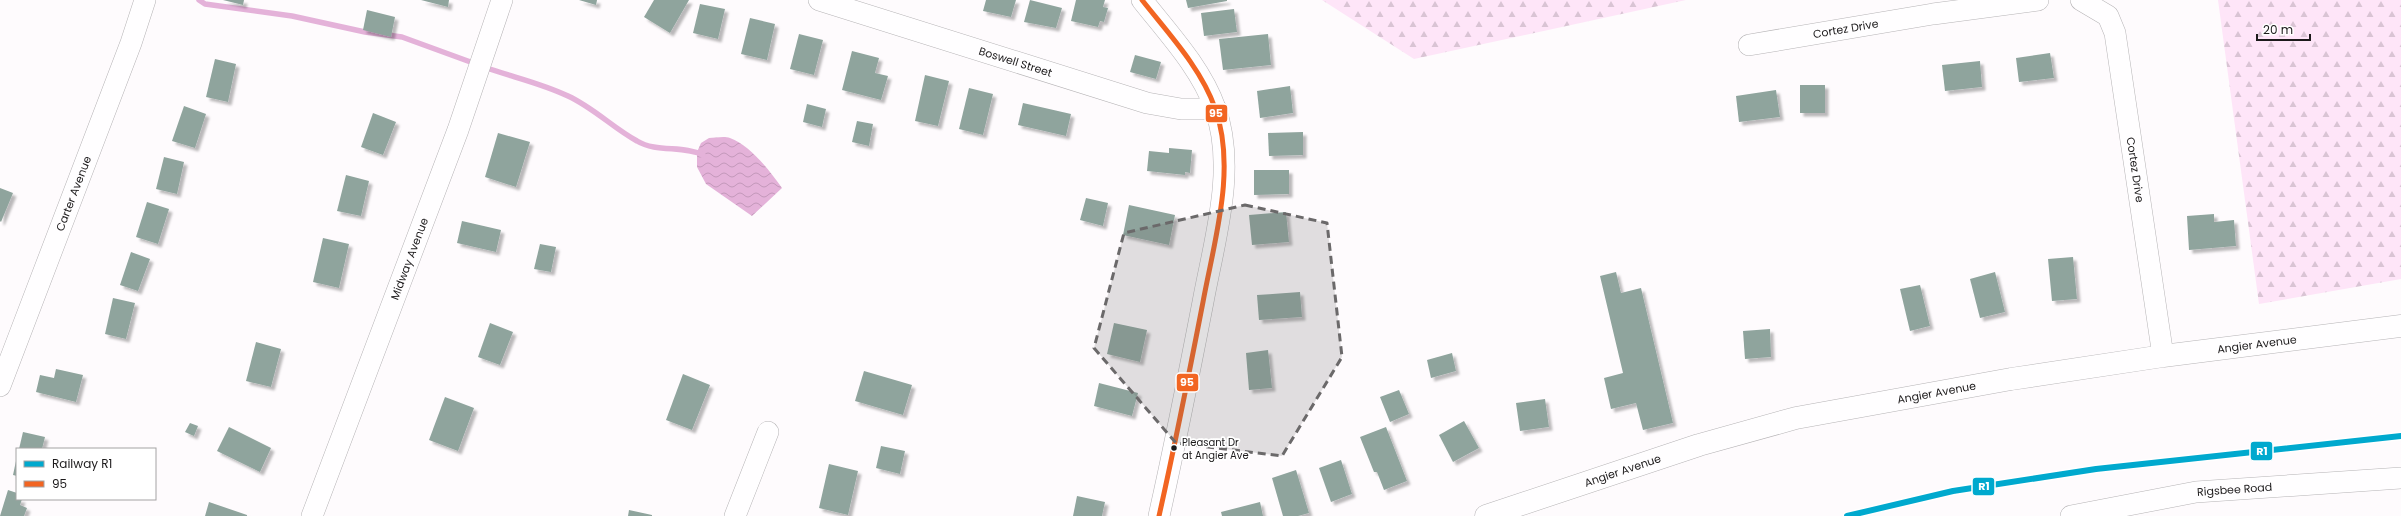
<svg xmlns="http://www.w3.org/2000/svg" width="2401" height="516" viewBox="0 0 2401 516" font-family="Poppins,sans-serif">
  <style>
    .forest { fill: url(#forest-firs) }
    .water { fill: url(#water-waves) }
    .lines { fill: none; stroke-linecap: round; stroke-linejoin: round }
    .stream { stroke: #e4b2d9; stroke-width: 5.5 }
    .building { fill: #8fa49d; filter: url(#shadow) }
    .minor-casing { stroke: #b6b4b6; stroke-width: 22 }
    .major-casing { stroke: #b6b4b6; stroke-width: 23 }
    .minor { stroke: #fffeff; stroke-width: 21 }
    .major { stroke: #fffeff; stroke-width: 22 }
    .bus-1-casing { stroke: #fff; stroke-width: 8 }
    .bus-1 { stroke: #f26522; stroke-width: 5 }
    .rail-1-casing { stroke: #fff; stroke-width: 9 }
    .rail-1 { stroke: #00a9ce; stroke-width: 6 }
    .marked { fill: #6b696a; fill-opacity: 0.2; stroke: #6b696a; stroke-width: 3; stroke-dasharray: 8 5; stroke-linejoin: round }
    .bus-dot { fill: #1c1a1b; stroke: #fff; stroke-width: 1.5 }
    .labels { text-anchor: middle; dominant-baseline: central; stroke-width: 3.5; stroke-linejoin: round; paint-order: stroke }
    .bus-label { font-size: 10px; fill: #1c1a1b; stroke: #fff; text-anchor: start }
    .street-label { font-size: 11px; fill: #1c1a1b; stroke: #fff }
    .line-badge { stroke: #fff; stroke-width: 1.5 }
    .badge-label { font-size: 11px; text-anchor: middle; font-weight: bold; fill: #fff }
  </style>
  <defs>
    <pattern id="forest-firs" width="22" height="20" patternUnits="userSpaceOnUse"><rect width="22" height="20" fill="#fee5f8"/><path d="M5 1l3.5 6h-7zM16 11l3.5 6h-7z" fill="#d9c4d4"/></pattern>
    <pattern id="water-waves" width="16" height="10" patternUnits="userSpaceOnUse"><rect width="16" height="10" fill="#e4b2d9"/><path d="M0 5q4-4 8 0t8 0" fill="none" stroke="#c398ba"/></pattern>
    <filter id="shadow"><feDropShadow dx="3.5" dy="3.5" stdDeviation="1" flood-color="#0004"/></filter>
  </defs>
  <rect width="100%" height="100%" fill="#fefbfd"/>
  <g class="forest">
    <polygon points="1322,0 1686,0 1414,59"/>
    <polygon points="2218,0 2401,0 2401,279 2259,304"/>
  </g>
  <path class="water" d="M709 138C715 138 724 136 730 138 751 146 770 171 782 188L752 216 706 184 697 167V152L701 143Z"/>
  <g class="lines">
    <g class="stream">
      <polyline points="199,0 205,4 292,16 365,32 402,37 476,64"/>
      <path d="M484 67C512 77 541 83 568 96 594 108 613 128 637 141 657 153 683 145 703 155"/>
    </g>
  </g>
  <g class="building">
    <polygon points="223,0 244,0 243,5"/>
    <polygon points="421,0 449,0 448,7"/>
    <polygon points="579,0 597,0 596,5"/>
    <polygon points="654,0 689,0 670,33 644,17"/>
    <polygon points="986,0 1016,0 1011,17 983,11"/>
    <polygon points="1030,0 1062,8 1056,28 1024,22"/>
    <polygon points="1076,0 1105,0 1103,7 1108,8 1104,22 1100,21 1098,27 1071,21"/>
    <polygon points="1186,0 1227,0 1227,1 1188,8"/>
    <polygon points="700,4 725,9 718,39 693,33"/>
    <polygon points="1234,9 1237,32 1204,36 1201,13"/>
    <polygon points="367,10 395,17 391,37 363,30"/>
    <polygon points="750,18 775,24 767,60 741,54"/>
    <polygon points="799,34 823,40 814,75 790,69"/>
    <polygon points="1268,34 1271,65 1223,70 1219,39"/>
    <polygon points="852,51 879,58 875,73 888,76 881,100 842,90"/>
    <polygon points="2050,53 2054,78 2019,82 2016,58"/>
    <polygon points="1135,55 1161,62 1156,79 1130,72"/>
    <polygon points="215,59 236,64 228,102 206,97"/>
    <polygon points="1980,61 1982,87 1945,91 1942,65"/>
    <polygon points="925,75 949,81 938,126 915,121"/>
    <rect x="1800" y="85" width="25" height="28"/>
    <polygon points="1290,86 1293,113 1260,118 1257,91"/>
    <polygon points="969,88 993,94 983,135 959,129"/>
    <polygon points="1776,90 1780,117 1739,122 1736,96"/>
    <polygon points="1023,103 1071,114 1066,136 1018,125"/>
    <polygon points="807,104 826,109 822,127 803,122"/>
    <polygon points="184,106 206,114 195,148 172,141"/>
    <polygon points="373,113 396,122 383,155 361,147"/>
    <polygon points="857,121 873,124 869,146 852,142"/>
    <polygon points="1303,132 1303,155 1269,156 1268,133"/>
    <polygon points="498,133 530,142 516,187 485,177"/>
    <polygon points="1169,148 1192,150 1190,173 1185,172 1185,175 1147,171 1149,151 1169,153"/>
    <polygon points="164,157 184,162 177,194 156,189"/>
    <polygon points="1254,170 1289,170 1289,194 1254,195"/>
    <polygon points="346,175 369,181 361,216 337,211"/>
    <polygon points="0,188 13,193 1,222 0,221"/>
    <polygon points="1086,198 1108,203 1103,226 1080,220"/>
    <polygon points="147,202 169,209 158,244 136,237"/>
    <polygon points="1129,205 1175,215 1169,245 1123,235"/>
    <polygon points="1286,212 1289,242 1252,245 1249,215"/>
    <polygon points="2214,214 2214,222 2234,220 2236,246 2189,250 2187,216"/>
    <polygon points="462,221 501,230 496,252 457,243"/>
    <polygon points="323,238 349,244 339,288 313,282"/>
    <polygon points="540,244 556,247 551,272 534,269"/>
    <polygon points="131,252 150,259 138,291 120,285"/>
    <polygon points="2073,257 2077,299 2052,301 2048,259"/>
    <polygon points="1616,272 1621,293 1641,288 1673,423 1643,430 1636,403 1611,409 1604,378 1623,373 1600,276"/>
    <polygon points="1995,272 2005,312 1980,318 1970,279"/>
    <polygon points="1920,285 1930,326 1910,331 1900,289"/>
    <polygon points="1300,292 1302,317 1259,320 1257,295"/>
    <polygon points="113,298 135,303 126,339 105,334"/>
    <polygon points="490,323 513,332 500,365 478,357"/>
    <polygon points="1114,323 1147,330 1140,362 1107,354"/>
    <polygon points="1770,329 1771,357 1745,359 1743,331"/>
    <polygon points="256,342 281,349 271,387 246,381"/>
    <polygon points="1268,350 1272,388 1249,390 1246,353"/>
    <polygon points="1452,353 1456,371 1431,378 1427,360"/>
    <polygon points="56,369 83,375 76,402 36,392 40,375 54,378"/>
    <polygon points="864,371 912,385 903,415 855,401"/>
    <polygon points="683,374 710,385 692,430 666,420"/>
    <polygon points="1099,383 1138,393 1132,416 1094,406"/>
    <polygon points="1399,390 1409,414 1390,422 1380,397"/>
    <polygon points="445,397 474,408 458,451 429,440"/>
    <polygon points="1545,399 1549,427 1520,431 1516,403"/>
    <polygon points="1464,421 1479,448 1453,462 1439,435"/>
    <polygon points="190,423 198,426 194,436 185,432"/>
    <polygon points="229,427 271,448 260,472 217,451"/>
    <polygon points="1386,427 1407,481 1384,490 1377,472 1374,472 1360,437"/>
    <polygon points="23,432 45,437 42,449 19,449"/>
    <polygon points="881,446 905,451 900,474 876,468"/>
    <polygon points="1341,460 1352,494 1331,502 1319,468"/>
    <polygon points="16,461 17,462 17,476 13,475"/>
    <polygon points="829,464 858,471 848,515 819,508"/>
    <polygon points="1296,470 1309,513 1298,516 1283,516 1272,478"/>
    <polygon points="8,490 17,493 17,499 22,499 20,505 27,508 24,516 0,516"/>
    <polygon points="1077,496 1105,502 1102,516 1073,516"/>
    <polygon points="209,502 247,515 247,516 205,516"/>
    <polygon points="1260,502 1263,516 1222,516 1221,512"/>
    <polygon points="629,510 652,515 652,516 628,516"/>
  </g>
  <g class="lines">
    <defs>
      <g id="minor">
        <path id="s1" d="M819 0 1147 103 1181 109H1216"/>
        <path d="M1142 0C1168 33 1201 68 1215 108 1237 169 1214 241 1203 302 1189 374 1175 445 1159 516"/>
        <path id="s2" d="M2081 0 2108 16 2115 33 2163 356"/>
        <path id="s3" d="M1749 45 1933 14 2038 0"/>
        <path id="s4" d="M0 386 131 43 145 0"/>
        <path id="s5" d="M312 516 458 130 502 0"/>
        <polyline points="735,516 768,432"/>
        <path id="s6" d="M2071 516 2196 492 2401 478"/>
      </g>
      <g id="major">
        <path id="s7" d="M1486 516 1699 445 1796 418 2011 379 2163 356 2401 326"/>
      </g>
    </defs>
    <use href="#minor" class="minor-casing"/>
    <use href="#major" class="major-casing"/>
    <use href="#minor" class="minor"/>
    <use href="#major" class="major"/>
    <defs>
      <path id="bus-1" d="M1142 0C1168 33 1201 68 1215 108 1237 169 1214 241 1203 302 1189 374 1175 445 1159 516"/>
    </defs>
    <use href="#bus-1" class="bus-1-casing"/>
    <use href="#bus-1" class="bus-1"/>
    <defs>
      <polyline id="rail-1" points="1847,516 1953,491 2096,469 2401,436"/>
    </defs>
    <use href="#rail-1" class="rail-1-casing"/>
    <use href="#rail-1" class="rail-1"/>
  </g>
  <path class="marked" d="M1245 205 1327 223 1342 357 1282 456 1176 443 1094 348 1124 233Z"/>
  <circle class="bus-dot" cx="1174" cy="448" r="3.5"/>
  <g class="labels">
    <g class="bus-label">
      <text x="1182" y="442">Pleasant Dr<tspan x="1182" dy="13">at Angier Ave</tspan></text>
    </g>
    <g class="street-label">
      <text stroke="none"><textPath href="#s3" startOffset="98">Cortez Drive</textPath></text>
      <text stroke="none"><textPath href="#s1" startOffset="206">Boswell Street</textPath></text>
      <text stroke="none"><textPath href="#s2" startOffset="188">Cortez Drive</textPath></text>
      <text stroke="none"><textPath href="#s4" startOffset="206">Carter Avenue</textPath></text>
      <text stroke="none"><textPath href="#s5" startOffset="275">Midway Avenue</textPath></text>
      <text stroke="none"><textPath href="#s7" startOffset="792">Angier Avenue</textPath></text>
      <text stroke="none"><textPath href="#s7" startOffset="468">Angier Avenue</textPath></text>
      <text stroke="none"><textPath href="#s7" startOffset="144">Angier Avenue</textPath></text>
      <text stroke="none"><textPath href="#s6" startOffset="166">Rigsbee Road</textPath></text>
    </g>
  </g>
  <g class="line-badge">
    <rect x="1205" y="104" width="23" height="19" rx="4" fill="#f26522"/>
    <rect x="1176" y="373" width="23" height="19" rx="4" fill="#f26522"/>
    <rect x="2250" y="441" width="23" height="20" rx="4" fill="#00a9ce"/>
    <rect x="1972" y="477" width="23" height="19" rx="4" fill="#00a9ce"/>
  </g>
  <g class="badge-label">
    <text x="1216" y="117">95</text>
    <text x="1187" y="386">95</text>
    <text x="2262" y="455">R1</text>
    <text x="1984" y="490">R1</text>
  </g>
  <rect x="16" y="448" width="140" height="52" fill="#ffffff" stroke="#a4a3a4"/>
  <rect x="24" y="461" width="20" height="6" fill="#00a9ce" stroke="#a4a3a4"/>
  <text x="52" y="468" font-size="12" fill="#1c1a1b">Railway R1</text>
  <rect x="24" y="481" width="20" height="6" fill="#f26522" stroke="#a4a3a4"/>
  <text x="52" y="488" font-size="12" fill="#1c1a1b">95</text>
  <path d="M2257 34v6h53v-6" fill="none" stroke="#1c1a1b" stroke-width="2"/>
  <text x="2263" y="34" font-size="12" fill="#1c1a1b" stroke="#ffffff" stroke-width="3" paint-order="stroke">20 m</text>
</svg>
